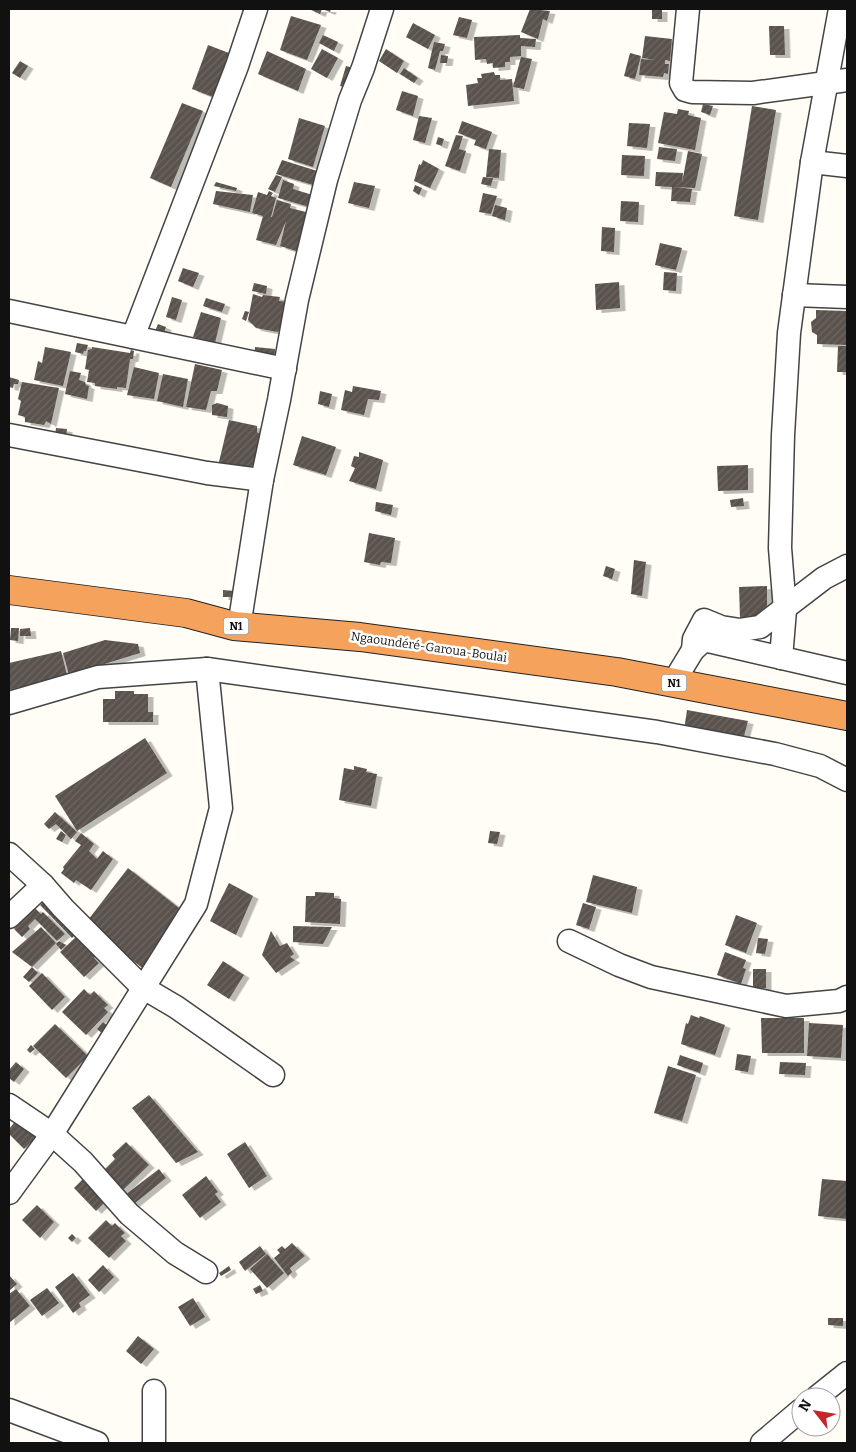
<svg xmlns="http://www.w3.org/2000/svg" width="856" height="1452" viewBox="0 0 856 1452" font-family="Bitter,serif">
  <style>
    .building { fill: url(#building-hatch); filter: url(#shadow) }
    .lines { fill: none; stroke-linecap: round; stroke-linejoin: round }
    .minor-casing { stroke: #444; stroke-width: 25 }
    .highway-casing { stroke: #222; stroke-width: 30 }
    .minor { stroke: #fff; stroke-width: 22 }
    .highway { stroke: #f5a25d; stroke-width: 28 }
    .labels { text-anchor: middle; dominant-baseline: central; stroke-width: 5; stroke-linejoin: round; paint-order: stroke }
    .shield { fill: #fff; stroke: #585858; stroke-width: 1 }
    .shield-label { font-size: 11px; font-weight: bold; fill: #111 }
    .street-label { font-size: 12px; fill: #111; stroke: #fff }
  </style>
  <defs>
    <pattern id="building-hatch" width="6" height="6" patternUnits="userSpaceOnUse" patternTransform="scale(1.25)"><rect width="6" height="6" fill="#5a524d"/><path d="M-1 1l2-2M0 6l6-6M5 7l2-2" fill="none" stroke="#6d6662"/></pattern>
    <filter id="shadow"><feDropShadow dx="5.5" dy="3" stdDeviation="0" flood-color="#0004"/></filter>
  </defs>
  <rect width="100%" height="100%" fill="#fffdf5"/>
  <g class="building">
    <polygon points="309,9 331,9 330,12 322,9 320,14"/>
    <polygon points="530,9 550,11 547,21 543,19 538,39 521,32"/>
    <rect x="652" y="9" width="10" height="10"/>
    <polygon points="291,16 321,25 307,60 280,50"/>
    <polygon points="459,17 472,20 467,38 453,35"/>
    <polygon points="413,23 435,35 428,49 406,37"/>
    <polygon points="769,26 784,26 785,55 770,55"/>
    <polygon points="323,35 338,42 334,51 319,43"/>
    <polygon points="520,35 520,38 536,39 535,47 521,46 521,56 510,57 510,62 505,62 505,67 493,68 493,63 487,64 486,59 475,60 474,37"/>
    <polygon points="645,36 672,39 670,61 665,60 665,64 669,64 668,74 664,73 663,77 639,75 641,59 655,60 642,58"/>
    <polygon points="434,42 445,44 443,51 440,51 435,70 428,68"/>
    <polygon points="208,45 229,53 213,97 192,89"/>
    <polygon points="322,49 338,58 327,78 311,69"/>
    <polygon points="386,49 404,61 397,73 379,61"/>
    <polygon points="267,51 306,69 298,91 258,74"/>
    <polygon points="630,53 641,56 635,79 624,76"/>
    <polygon points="441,55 448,56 447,63 440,63"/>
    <polygon points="521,57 532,59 524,89 513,87"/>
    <polygon points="20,61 28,66 20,78 12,73"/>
    <polygon points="346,66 360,70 353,90 340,86"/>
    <polygon points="404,68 418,78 414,83 400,74"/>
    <polygon points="494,72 495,75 500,75 500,80 512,79 514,101 468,106 466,85 478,83 477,78 482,78 481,74"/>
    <polygon points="402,91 418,96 413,116 396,110"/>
    <polygon points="182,103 203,111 171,187 150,178"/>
    <polygon points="703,104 713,106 710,115 701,112"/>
    <polygon points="752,106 776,110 758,220 734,216"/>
    <polygon points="678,109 689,111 688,115 701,118 695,150 658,143 664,112 677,114"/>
    <polygon points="419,116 432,118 425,143 413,140"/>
    <polygon points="299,118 325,126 313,167 288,159"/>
    <polygon points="462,121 492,132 486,149 474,145 476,140 458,133"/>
    <polygon points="629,123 650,124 647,148 627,146"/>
    <polygon points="456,135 463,136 459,149 466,151 460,171 445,166"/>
    <polygon points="438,137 444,139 442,146 436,144"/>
    <polygon points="659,147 677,149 675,161 657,159"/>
    <polygon points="489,149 501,150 499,178 486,177"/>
    <polygon points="688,151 702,154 695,188 675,187 692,189 690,202 671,201 672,187 655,186 656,172 683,173 682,183"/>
    <polygon points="622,155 645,156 644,176 621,175"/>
    <polygon points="282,160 327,174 323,188 276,174"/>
    <polygon points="423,160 439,169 430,188 414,181 419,164 421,165"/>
    <polygon points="276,175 282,177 275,192 268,189"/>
    <polygon points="483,177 493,178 491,186 481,184"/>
    <polygon points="283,180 294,184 293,189 316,196 313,208 278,198"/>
    <polygon points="216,182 237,188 236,191 214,186"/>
    <polygon points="354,182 375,186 369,208 348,203"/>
    <polygon points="415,185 422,188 419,195 413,191"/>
    <polygon points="216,191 253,195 250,212 213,204"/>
    <polygon points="269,191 273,193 271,196 276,198 271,217 272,217 277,200 291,204 290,208 314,214 306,254 280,246 286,221 276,245 256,240 263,216 252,213 258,192 267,195"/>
    <polygon points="483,193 497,196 491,214 479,212"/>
    <polygon points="621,201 639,202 638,222 620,221"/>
    <polygon points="495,205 507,208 505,220 492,216"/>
    <polygon points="602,227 615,228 614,252 601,251"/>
    <polygon points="660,243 682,248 676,270 655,265"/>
    <polygon points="183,268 199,273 193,287 178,281"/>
    <polygon points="664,272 677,273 676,291 663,290"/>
    <polygon points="619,282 620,308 596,310 595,284"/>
    <polygon points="254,283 267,286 266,294 252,291"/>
    <polygon points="253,294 262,297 263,295 280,297 279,301 290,302 283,329 277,332 256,328 248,320"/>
    <polygon points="172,297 182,300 176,320 166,317"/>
    <polygon points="206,298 225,304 222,312 203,306"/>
    <polygon points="816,310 847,311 847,345 817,344 817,335 812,332 811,322 816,318"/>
    <polygon points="245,311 249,312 246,321 242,319"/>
    <polygon points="201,312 221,318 215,343 193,337"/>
    <polygon points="158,324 166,327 163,337 154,334"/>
    <polygon points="77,343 88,345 86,351 84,351 83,354 75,352"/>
    <polygon points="838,346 847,346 847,372 837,372"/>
    <polygon points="45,347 71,352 63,386 34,380 38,361 42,363"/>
    <polygon points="92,347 130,353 131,350 134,351 133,359 130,359 126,388 117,387 117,389 95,386 95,383 87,382 89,370 85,369 88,350 92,349"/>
    <polygon points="255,347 275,349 274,361 254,359"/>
    <polygon points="195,364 222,370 217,391 211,391 206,410 186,407"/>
    <polygon points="134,367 159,373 154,399 127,395"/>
    <polygon points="70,371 81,373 79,380 85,382 86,385 89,386 87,399 65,394"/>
    <polygon points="163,374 188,379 183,407 157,401"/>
    <polygon points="9,377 19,380 18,384 14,384 13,388 9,387"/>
    <polygon points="22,382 59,388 51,424 46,421 44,425 25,422 25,417 18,415 21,401 18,399"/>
    <polygon points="353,386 381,391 379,400 368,399 364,415 341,410 345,390 352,392"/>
    <polygon points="320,391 332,394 329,407 318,404"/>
    <polygon points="217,403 228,406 227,417 212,415 212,405"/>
    <polygon points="229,420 257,426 257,432 264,437 257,464 251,466 249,473 218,466"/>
    <polygon points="56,428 67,429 66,437 55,436"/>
    <polygon points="302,436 336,447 326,475 293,465"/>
    <polygon points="359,452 383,460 376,489 349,481 355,468 351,466 354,456 359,457"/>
    <polygon points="748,465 748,490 718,491 717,466"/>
    <polygon points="743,498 744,506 731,507 730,500"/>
    <polygon points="376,502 393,505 391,515 375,511"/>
    <polygon points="369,533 395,538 391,563 381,562 380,565 364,562"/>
    <polygon points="634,560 646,562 642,596 631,594"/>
    <polygon points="606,566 615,569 612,579 603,576"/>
    <polygon points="767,586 767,618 740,618 739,587"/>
    <polygon points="223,590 235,591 234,597 223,597"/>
    <polygon points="11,628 19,628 18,641 10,640"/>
    <polygon points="30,628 31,636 20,636 20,629"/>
    <polygon points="105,640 138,644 140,653 69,675 63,653"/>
    <polygon points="61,651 67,675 9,690 9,663"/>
    <polygon points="115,691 134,691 134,694 148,694 148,712 153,712 153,722 103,722 103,699 115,699"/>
    <polygon points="687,710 748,721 742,744 684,730"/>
    <polygon points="145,738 167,773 77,831 55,796"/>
    <polygon points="354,766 367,769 366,772 377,774 371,806 339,800 344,768 354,770"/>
    <polygon points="55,812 77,832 71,839 56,824 49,829 44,824"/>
    <polygon points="61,831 66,835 62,842 56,839"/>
    <polygon points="490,831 500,832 497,844 488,843"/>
    <polygon points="81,833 94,844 89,851 97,859 103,851 113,859 91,890 76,880 74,883 61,873 64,869 63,867 81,845 75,841"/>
    <polygon points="128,868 188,915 145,970 85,924"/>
    <polygon points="593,875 637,887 632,913 586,902"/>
    <polygon points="229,883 253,896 236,935 210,921"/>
    <polygon points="315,892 334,893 334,898 341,899 340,924 305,922 306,896 315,896"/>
    <polygon points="47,898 79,931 72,938 40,905"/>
    <polygon points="583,903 596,907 589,929 576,925"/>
    <polygon points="35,908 41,914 43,912 65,934 57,941 35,919 28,926 30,929 22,937 14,929"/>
    <polygon points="736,915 757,923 746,953 725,945"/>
    <polygon points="293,926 332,927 323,944 293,942"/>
    <polygon points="41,927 56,943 32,967 12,952"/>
    <polygon points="271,931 280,946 287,943 294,954 290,957 295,960 276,973 262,955"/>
    <polygon points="78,935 97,955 94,958 99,963 84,977 60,952"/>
    <polygon points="758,938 768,939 765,954 756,953"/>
    <polygon points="59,941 66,945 61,950 56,944"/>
    <polygon points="725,952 746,960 743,968 746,969 741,984 717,975"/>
    <polygon points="223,961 244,975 229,999 207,985"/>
    <polygon points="32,967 38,973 29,982 23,977"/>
    <rect x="753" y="969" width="13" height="19"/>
    <polygon points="42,973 65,997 52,1010 29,986"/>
    <polygon points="84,989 90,995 94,991 108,1005 104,1008 108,1012 86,1035 62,1012"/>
    <polygon points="691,1015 699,1018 700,1016 725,1025 715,1055 681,1044 686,1023 688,1024"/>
    <polygon points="761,1018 804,1018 804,1053 762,1053"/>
    <polygon points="103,1022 111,1029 105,1036 97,1029"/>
    <polygon points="809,1023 843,1025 841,1058 807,1056"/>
    <polygon points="55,1024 88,1056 66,1078 33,1046"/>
    <polygon points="31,1045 35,1049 30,1053 27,1050"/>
    <polygon points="737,1054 751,1056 748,1072 735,1070"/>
    <polygon points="680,1055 703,1063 700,1073 677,1065"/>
    <polygon points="16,1062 24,1069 14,1082 9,1078 9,1070"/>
    <polygon points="780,1062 806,1063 805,1075 779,1074"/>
    <polygon points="668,1066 696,1075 682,1121 654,1113"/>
    <polygon points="149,1095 198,1152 176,1163 132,1108"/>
    <polygon points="19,1117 38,1135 24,1149 9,1134 9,1129"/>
    <polygon points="126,1142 149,1165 121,1192 102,1172 115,1159 112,1155"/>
    <polygon points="245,1142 267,1176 249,1188 227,1154"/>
    <polygon points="159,1169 166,1178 129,1208 121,1198"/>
    <polygon points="87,1175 109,1198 96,1211 74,1188"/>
    <polygon points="206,1176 218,1192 215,1194 221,1202 200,1218 182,1195"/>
    <polygon points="822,1179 847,1181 847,1219 818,1216"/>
    <polygon points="37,1205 54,1222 40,1238 22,1220"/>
    <polygon points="106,1220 112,1226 115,1223 125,1233 121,1236 126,1241 109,1258 88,1238"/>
    <polygon points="72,1234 76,1238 72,1242 68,1238"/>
    <polygon points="292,1243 305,1256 290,1268 292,1272 288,1276 274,1258 280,1253 277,1250 282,1246 285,1249"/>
    <polygon points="260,1246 266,1254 245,1271 239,1262"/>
    <polygon points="267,1254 284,1273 267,1288 250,1269"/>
    <polygon points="103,1265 114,1277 99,1292 88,1280"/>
    <polygon points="229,1266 231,1270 221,1276 219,1273"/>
    <polygon points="73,1273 90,1295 79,1303 81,1307 73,1313 55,1287"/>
    <polygon points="9,1275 17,1284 9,1291"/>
    <polygon points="260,1285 263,1291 256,1294 253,1289"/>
    <polygon points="47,1288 59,1303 42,1316 30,1300"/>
    <polygon points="16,1289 30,1306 9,1323 9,1294"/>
    <polygon points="193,1298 205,1317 190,1326 178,1307"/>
    <polygon points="828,1318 843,1318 843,1326 828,1325"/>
    <polygon points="138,1336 154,1349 141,1364 126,1351"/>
  </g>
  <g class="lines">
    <defs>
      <g id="minor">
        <polyline points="688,9 681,83 685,90 692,92 753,93 847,80"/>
        <polyline points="812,162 847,166"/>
        <polyline points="794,295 847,297"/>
        <polyline points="9,311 285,369"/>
        <polyline points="133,337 237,66 256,9"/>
        <polyline points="9,435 207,473 262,480"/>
        <polyline points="234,626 241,614 262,480 279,400 297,300 326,180 350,100 363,68 382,9"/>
        <polyline points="693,650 694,639 704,620 721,627 740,630 760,627 824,578 847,566"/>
        <polyline points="781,658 785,610 780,548 783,435 789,333 812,162 840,9"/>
        <polyline points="673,683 693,650 704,640 847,673"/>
        <polyline points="9,703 98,677 207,669 657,732 775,754 820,766 847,780"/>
        <polyline points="9,854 43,885 63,908 142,987 176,1007 273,1075"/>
        <polyline points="9,917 43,885"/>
        <polyline points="569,941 619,965 651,977 786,1006 839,1001 847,997"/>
        <polyline points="9,1105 52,1134 83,1162 129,1214 175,1253 206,1272"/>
        <polyline points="9,1193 52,1134 196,904 221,808 207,669"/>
        <polyline points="154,1391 154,1443"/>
        <polyline points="817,1397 847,1373"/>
        <polyline points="9,1410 97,1443"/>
        <polyline points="762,1443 801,1410"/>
      </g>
      <polyline id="highway" points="9,590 186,613 234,626 360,637 617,672 847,716"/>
    </defs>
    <use href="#minor" class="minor-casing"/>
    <use href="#highway" class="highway-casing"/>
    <use href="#minor" class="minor"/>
    <use href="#highway" class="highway"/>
  </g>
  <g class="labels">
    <g class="shield">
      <rect x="223.5" y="617.5" width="25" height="17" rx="4"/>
      <rect x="661.5" y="674.5" width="25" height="17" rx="4"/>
    </g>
    <g class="shield-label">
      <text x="236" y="626">N1</text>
      <text x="674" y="683">N1</text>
    </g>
    <g class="street-label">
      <text transform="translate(429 647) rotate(8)">Ngaoundéré-Garoua-Boulai</text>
    </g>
  </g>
  <rect width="856" height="1452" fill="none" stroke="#111111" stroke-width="20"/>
  <g transform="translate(816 1412) rotate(301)"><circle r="24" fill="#ffffff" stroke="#a0a0a0"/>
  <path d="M0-4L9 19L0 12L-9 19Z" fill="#c4262e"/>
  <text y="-8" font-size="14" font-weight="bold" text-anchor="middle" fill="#111111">N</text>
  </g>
</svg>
